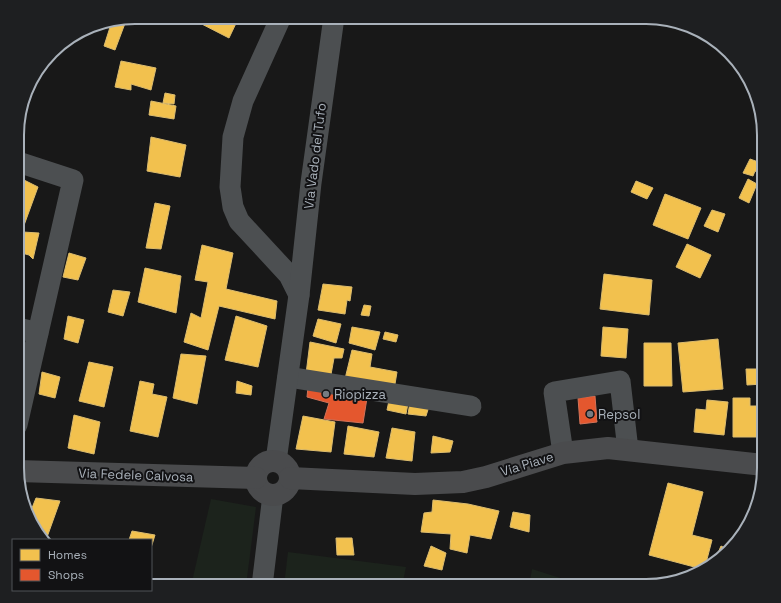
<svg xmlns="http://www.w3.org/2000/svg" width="781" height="603" viewBox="0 0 781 603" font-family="'Space Grotesk',sans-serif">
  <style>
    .green { fill: #1c231c }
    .homes { fill: #f2c14e; stroke: #dcbc6e }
    .shops { fill: #e4572e; stroke: #d27258 }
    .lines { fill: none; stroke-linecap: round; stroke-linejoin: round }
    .minor { stroke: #4c4f51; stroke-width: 21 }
    .major { stroke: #4a4b4d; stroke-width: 22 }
    .poi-dot { fill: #767b81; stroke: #121214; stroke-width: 1.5 }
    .labels { text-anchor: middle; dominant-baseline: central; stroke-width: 4; stroke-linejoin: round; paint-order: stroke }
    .street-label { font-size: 13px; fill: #a9b1ba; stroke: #121214 }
    .poi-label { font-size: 13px; fill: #a9b1ba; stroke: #121214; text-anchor: start }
    .rim { fill: none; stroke: #a9b1ba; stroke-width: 2 }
  </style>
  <rect width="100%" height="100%" fill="#181818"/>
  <g class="green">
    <polygon points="211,499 256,507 246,586 191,586"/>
    <polygon points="288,552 406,567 402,586 284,586"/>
    <polygon points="532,569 576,583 581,586 529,586"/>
  </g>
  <g class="homes">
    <polygon points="193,17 239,17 229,38 192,19"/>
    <polygon points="127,18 115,50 104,46 112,21"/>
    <polygon points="121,61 156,68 151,90 131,84 131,90 115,87"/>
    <polygon points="165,93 175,95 174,104 163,103"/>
    <polygon points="151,101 176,106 174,119 149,115"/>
    <polygon points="151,137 186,145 180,177 147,171"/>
    <polygon points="750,159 764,164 761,174 755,171 753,176 743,173"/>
    <polygon points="18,168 22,169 18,177 38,187 23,228 23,232 39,233 33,259 29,255 18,252"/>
    <polygon points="748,179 757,184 749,203 739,198"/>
    <polygon points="636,181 653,188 647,199 631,192"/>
    <polygon points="665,194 701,208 688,239 653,225"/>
    <polygon points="155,203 170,206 161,249 146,248"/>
    <polygon points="712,210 725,214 718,232 704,226"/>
    <polygon points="687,244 711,255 700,278 676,267"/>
    <polygon points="202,245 233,253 226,289 277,301 275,319 219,306 208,350 184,342 191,313 201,318 208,282 195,280"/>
    <polygon points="69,253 86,258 78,280 63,277"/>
    <polygon points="145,268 181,276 176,313 138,302"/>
    <polygon points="604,274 652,280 649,315 600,309"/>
    <polygon points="323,284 352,287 350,301 347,300 345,314 318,310"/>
    <polygon points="113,290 130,292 123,316 108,312"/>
    <polygon points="364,305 371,306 369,316 361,315"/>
    <polygon points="68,316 84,320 78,343 64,339"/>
    <polygon points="236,316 267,326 258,367 225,360"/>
    <polygon points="318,319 341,324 336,343 313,336"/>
    <polygon points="352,327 380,332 375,350 349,343"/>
    <polygon points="603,327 628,329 626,358 601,356"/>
    <polygon points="385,332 398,335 396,342 383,339"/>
    <polygon points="718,339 723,389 683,392 678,343"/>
    <polygon points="310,342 344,349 342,358 334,358 330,380 306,374"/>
    <polygon points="644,343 671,343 672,386 644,386"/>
    <polygon points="352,350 372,354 370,367 397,372 394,390 344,383"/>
    <polygon points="181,354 206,356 197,404 173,398"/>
    <polygon points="89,362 113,367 104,407 79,401"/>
    <polygon points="746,369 762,369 763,384 747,385"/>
    <polygon points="42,372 60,377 55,398 39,394"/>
    <polygon points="140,381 154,384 152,394 167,397 158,437 130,431"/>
    <polygon points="237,381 252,386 251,395 236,393"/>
    <polygon points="390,396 409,398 406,414 387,410"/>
    <polygon points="411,397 430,403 426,416 408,414"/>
    <polygon points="733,398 750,398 750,406 762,406 762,437 733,437"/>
    <polygon points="707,400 728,402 724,435 694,432 696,409 706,410"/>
    <polygon points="74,415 100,422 94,454 68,448"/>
    <polygon points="303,416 335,422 331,452 296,449"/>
    <polygon points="348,426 379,432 374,457 344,454"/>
    <polygon points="392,428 415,432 412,461 386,458"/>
    <polygon points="433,436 453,441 450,452 431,453"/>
    <polygon points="668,483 703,492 692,535 712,540 705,567 702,569 649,555"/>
    <polygon points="36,498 60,501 46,540 44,540 28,518"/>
    <polygon points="433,500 468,504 499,511 491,539 470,535 467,553 450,549 451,534 421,532 424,513 432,512"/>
    <polygon points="513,512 530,515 529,532 510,527"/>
    <polygon points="132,531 155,535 151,548 151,540 129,540"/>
    <polygon points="336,538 352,538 354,555 337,555"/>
    <polygon points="431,546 446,553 442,570 424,566"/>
    <polygon points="721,546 729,550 715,560"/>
  </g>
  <g class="shops">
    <polygon points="308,387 367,398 363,423 324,419 329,403 307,397"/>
    <polygon points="595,396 597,422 580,424 578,398"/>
  </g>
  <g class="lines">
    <g class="minor">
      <polyline points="281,17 243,101 233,137 230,187 233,207 239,221 289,275 299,295"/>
      <polyline points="18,328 38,333"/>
      <polyline points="288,377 471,406"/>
      <polyline points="17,425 73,180 18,162"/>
      <polyline points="563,453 554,392 620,381 628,450"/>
      <polyline points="276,461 299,295 311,183 334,17"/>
      <polyline points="262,586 273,495"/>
    </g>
    <g class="major">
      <circle cx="273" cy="478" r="17"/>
      <polyline points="17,471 256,478"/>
      <polyline points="290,478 415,484 463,482 486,477 563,453 608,448 764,465"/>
    </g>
  </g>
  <g class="poi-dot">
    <circle cx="326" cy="394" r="4"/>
    <circle cx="590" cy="414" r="4"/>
  </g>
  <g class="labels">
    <g class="street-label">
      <text transform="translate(315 156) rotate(-83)">Via Vado del Tufo</text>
      <text transform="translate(527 464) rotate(-17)">Via Piave</text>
      <text transform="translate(136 475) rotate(2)">Via Fedele Calvosa</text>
    </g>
    <g class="poi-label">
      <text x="334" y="394">Riopizza</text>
      <text x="598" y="414">Repsol</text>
    </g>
  </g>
  <path d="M0 0H781V603H0ZM135 24H646A111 111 0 0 1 757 135V468A111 111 0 0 1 646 579H135A111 111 0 0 1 24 468V135A111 111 0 0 1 135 24Z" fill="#1e1f21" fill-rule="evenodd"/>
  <path class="rim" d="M135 24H646A111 111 0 0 1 757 135V468A111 111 0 0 1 646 579H135A111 111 0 0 1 24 468V135A111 111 0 0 1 135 24Z"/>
  <rect x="12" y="539" width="140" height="52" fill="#121214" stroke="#4e5256"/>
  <rect x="20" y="549" width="20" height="12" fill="#f2c14e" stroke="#4e5256"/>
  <text x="48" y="559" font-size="12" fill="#a9b1ba">Homes</text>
  <rect x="20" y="569" width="20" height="12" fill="#e4572e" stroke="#4e5256"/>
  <text x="48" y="579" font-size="12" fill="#a9b1ba">Shops</text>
</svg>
